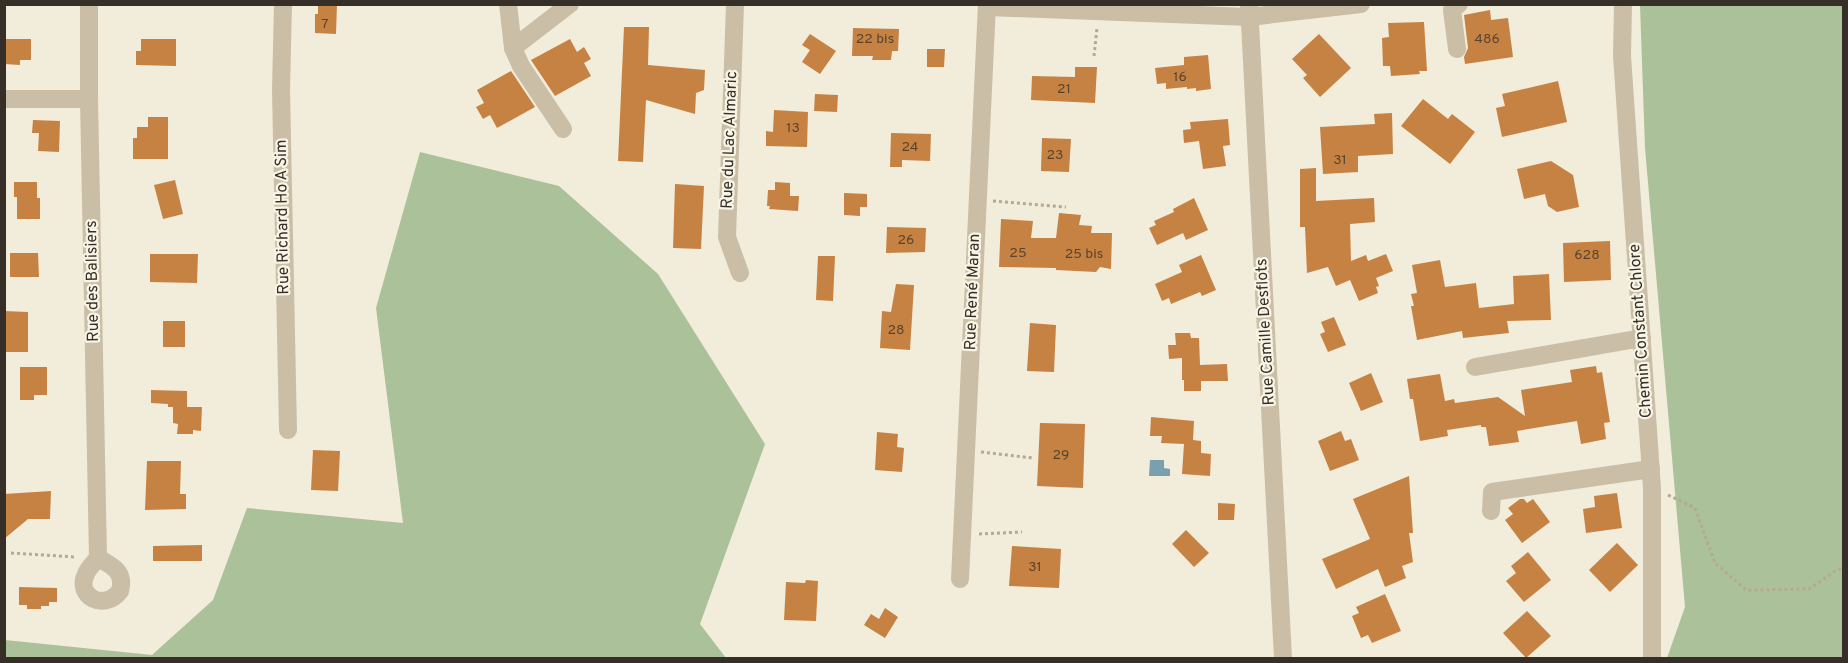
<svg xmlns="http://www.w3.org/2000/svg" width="1848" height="663" viewBox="0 0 1848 663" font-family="Overpass,sans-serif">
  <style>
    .green { fill: #abc19a }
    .water { fill: #79a0af }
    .building { fill: #c68243 }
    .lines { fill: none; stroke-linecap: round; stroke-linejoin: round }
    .path { stroke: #b5a990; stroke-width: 3; stroke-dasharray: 3 3; stroke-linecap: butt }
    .minor { stroke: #cabfa6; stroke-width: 18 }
    .labels { text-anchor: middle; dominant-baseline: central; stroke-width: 4.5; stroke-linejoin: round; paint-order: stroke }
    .number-label { font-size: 14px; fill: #5a442e }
    .street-label { font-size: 16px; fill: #362f27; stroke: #f9f5e6 }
  </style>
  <rect width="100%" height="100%" fill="#f2ecda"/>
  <g class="green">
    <polygon points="1640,5 1843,5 1843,658 1667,658 1685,607 1645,148"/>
    <polygon points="420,152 559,186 658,274 765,444 700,624 726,658 5,658 5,640 152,655 213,600 247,508 403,523 376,308"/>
  </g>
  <polygon class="water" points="1150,460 1164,460 1164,468 1170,469 1170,476 1149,476"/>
  <g class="building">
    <polygon points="318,4 337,4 336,34 315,33 315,14 318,14"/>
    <polygon points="1490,10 1491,20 1508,18 1513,57 1465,64 1464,57 1468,48 1464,15"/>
    <polygon points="1424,22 1427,71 1419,71 1420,74 1391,76 1390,66 1383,66 1382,38 1389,37 1388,23"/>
    <polygon points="624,27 649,27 648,65 705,70 704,90 696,93 695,114 646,100 643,162 618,161"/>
    <polygon points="853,28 899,29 898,51 892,51 891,60 872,60 873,56 852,56"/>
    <polygon points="810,34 836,51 820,74 802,62 810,50 802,45"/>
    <polygon points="1319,34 1351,68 1320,97 1303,78 1307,75 1292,59"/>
    <polygon points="4,39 31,39 31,60 20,60 20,65 4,64"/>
    <polygon points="141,39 176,39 176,66 136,65 136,51 141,51"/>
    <polygon points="570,39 577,52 584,47 591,59 584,63 591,76 555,96 531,60"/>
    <polygon points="927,49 945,49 944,67 927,67"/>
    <polygon points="1208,55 1211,89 1196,91 1196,88 1187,89 1187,87 1166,89 1166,83 1157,84 1155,68 1184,65 1184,57"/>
    <polygon points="1075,67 1097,67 1095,103 1031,100 1032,76 1075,77"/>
    <polygon points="511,71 535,107 497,128 490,115 483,119 476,107 484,103 477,90"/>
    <polygon points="1558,81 1567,122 1502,137 1496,108 1505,106 1502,94"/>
    <polygon points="815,94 838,95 837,112 814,111"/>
    <polygon points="1423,99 1448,119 1452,114 1475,132 1450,164 1401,126"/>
    <polygon points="774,110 808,112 807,147 766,146 766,131 773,132"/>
    <polygon points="1392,113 1393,154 1358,156 1358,172 1323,174 1320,127 1375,124 1374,114"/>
    <polygon points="148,117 168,117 168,159 133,159 133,138 137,138 137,127 148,127"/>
    <polygon points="1228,119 1230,145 1223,146 1226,166 1203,169 1199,141 1184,143 1183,130 1191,129 1190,122"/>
    <polygon points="33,120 60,121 59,152 38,151 39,133 32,133"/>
    <polygon points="891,133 931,134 930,161 902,160 902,167 890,167"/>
    <polygon points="1042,138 1071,139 1069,172 1041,171"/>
    <polygon points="1551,161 1573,175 1579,207 1557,212 1548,206 1545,194 1524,199 1517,169"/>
    <polygon points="1316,168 1316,201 1374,198 1375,222 1350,224 1351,261 1366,255 1368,261 1386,254 1393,271 1376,278 1379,286 1376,287 1378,293 1359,301 1350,280 1336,286 1328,267 1307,273 1305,227 1300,227 1300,169"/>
    <polygon points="175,180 183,214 163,219 154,185"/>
    <polygon points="14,182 37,182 37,198 40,198 40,219 17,219 17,197 14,197"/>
    <polygon points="775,182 790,183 790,196 799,196 798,211 769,209 770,206 767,206 768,190 775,190"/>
    <polygon points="675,184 704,186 701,249 673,248"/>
    <polygon points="844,193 867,194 867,207 860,207 860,216 844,215"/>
    <polygon points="1194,198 1208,230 1186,240 1183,233 1157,245 1149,228 1156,225 1154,221 1174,212 1173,209"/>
    <polygon points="1059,213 1081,215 1079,225 1092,226 1091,233 1112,233 1111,269 1100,267 1096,272 1056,270 1056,268 999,267 1001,219 1033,221 1031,238 1056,238"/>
    <polygon points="887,227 926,228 925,252 886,253"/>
    <polygon points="1610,241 1611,280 1564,282 1563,243"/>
    <polygon points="10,253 38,253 39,277 10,277"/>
    <polygon points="150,254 198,254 197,283 150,282"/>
    <polygon points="1201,255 1216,290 1202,296 1200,292 1171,304 1169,298 1162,301 1155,284 1182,272 1179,265"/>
    <polygon points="818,256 835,256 833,301 816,300"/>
    <polygon points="1440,260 1445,287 1476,283 1479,308 1514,304 1513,276 1549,274 1551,320 1507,321 1509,333 1463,338 1462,331 1417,340 1411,306 1414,306 1411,294 1417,293 1412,265"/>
    <polygon points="896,284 914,285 910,350 880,348 882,311 891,312"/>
    <polygon points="4,311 28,312 28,352 4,352"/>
    <polygon points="1334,317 1346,345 1328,352 1320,334 1325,332 1321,322"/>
    <rect x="163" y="321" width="22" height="26"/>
    <polygon points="1030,323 1056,325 1054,372 1027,371"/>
    <polygon points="1175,333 1190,333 1191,338 1199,338 1200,365 1227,364 1228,381 1201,381 1201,391 1184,391 1184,380 1182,380 1182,358 1169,359 1168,345 1176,345"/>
    <polygon points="1596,366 1597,373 1602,372 1610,422 1604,423 1606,439 1581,444 1577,421 1517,431 1519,442 1489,446 1486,427 1481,427 1481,425 1447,430 1448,436 1420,441 1413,399 1410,399 1407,379 1440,374 1445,401 1454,399 1455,403 1498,397 1525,416 1521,390 1572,382 1570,370"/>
    <polygon points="20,367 47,367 47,395 34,395 34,400 20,400"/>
    <polygon points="1371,373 1383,402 1361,411 1349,383"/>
    <polygon points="151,390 187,391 187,407 202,407 201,431 193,430 193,434 177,434 178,424 173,423 173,407 168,407 168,404 151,403"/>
    <polygon points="1151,417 1194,421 1193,440 1201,441 1201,453 1211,454 1210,476 1182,474 1184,444 1161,443 1162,436 1150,436"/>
    <polygon points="1040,423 1085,424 1083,488 1037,486"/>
    <polygon points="1341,431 1345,441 1351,439 1359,460 1330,471 1318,441"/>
    <polygon points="877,432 898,434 897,447 904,448 902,472 875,470"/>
    <polygon points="313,450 340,451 338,491 311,490"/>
    <polygon points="147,461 181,461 180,494 186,494 186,509 145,510"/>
    <polygon points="1409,476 1413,533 1409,533 1413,562 1402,566 1406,578 1385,587 1378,569 1336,589 1322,559 1370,539 1353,499"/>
    <polygon points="51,491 50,519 28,519 4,539 4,494"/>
    <polygon points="1617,493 1622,528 1586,533 1583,509 1595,507 1594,496"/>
    <polygon points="1520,499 1524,499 1527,503 1533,499 1550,522 1522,543 1505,520 1513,514 1508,508"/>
    <polygon points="1218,503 1235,504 1234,520 1218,520"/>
    <polygon points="1186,530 1209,553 1194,567 1172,544"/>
    <polygon points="1617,543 1638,565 1610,592 1589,570"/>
    <polygon points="202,545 202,561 153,561 153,546"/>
    <polygon points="1012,546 1061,549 1059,588 1009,586"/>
    <polygon points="1528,552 1551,580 1524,602 1506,581 1516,573 1511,566"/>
    <polygon points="806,580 818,581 816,621 784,620 786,582 805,583"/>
    <polygon points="19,587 57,588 57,602 49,602 49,606 41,606 41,609 27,609 27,605 19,605"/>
    <polygon points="1385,594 1401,631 1372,643 1368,635 1361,638 1352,616 1359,613 1356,607"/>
    <polygon points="885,608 898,617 885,638 864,625 871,614 879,619"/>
    <polygon points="1527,611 1551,636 1526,658 1503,633"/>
  </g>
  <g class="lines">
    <g class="path">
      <polyline points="1094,56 1097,28"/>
      <polyline points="993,201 1066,207"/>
      <polyline points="981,452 1033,458"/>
      <polyline points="1668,495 1695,508 1715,563 1746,590 1809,589 1838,569 1844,570"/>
      <polyline points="979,534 1022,532"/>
      <polyline points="11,553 75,557"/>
    </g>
    <g class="minor">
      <polyline points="89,4 89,99 98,558"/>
      <polyline points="283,4 281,90 288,430"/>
      <polyline points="508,4 513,48 521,66 563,129"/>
      <polyline points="735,4 727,237 740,273"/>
      <polyline points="1249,4 1283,658"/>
      <polyline points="1623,4 1622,56 1652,488 1652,658"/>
      <polyline points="987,7 1249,17 1361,4"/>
      <polyline points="513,48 570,4"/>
      <polyline points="1457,49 1452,10 1459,4"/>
      <polyline points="4,99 89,99"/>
      <polyline points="1475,367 1642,338"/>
      <polyline points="1491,511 1492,492 1651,469"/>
      <path d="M98 558C113 566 125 572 120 591 104 612 75 596 86 574 88 568 94 563 98 558Z"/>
      <polyline points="960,579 987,4"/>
    </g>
  </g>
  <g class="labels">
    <g class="number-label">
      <text x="325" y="24">7</text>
      <text x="875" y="39">22 bis</text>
      <text x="1487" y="39">486</text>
      <text x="1180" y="77">16</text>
      <text x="1064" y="89">21</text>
      <text x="793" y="128">13</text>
      <text x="910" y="147">24</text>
      <text x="1055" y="155">23</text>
      <text x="1340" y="160">31</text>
      <text x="906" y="240">26</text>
      <text x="1018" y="253">25</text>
      <text x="1084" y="254">25 bis</text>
      <text x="1587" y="255">628</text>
      <text x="896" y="330">28</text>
      <text x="1061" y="455">29</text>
      <text x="1035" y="567">31</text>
    </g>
    <g class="street-label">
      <text transform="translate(730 140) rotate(-88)">Rue du Lac Almaric</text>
      <text transform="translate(283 217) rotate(-91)">Rue Richard Ho A Sim</text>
      <text transform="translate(93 281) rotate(-91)">Rue des Balisiers</text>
      <text transform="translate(973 292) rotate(-88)">Rue René Maran</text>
      <text transform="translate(1641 331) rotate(-94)">Chemin Constant Chlore</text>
      <text transform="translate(1266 332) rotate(-93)">Rue Camille Desflots</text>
    </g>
  </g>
  <rect width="1848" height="663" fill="none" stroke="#362f27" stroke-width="12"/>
</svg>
